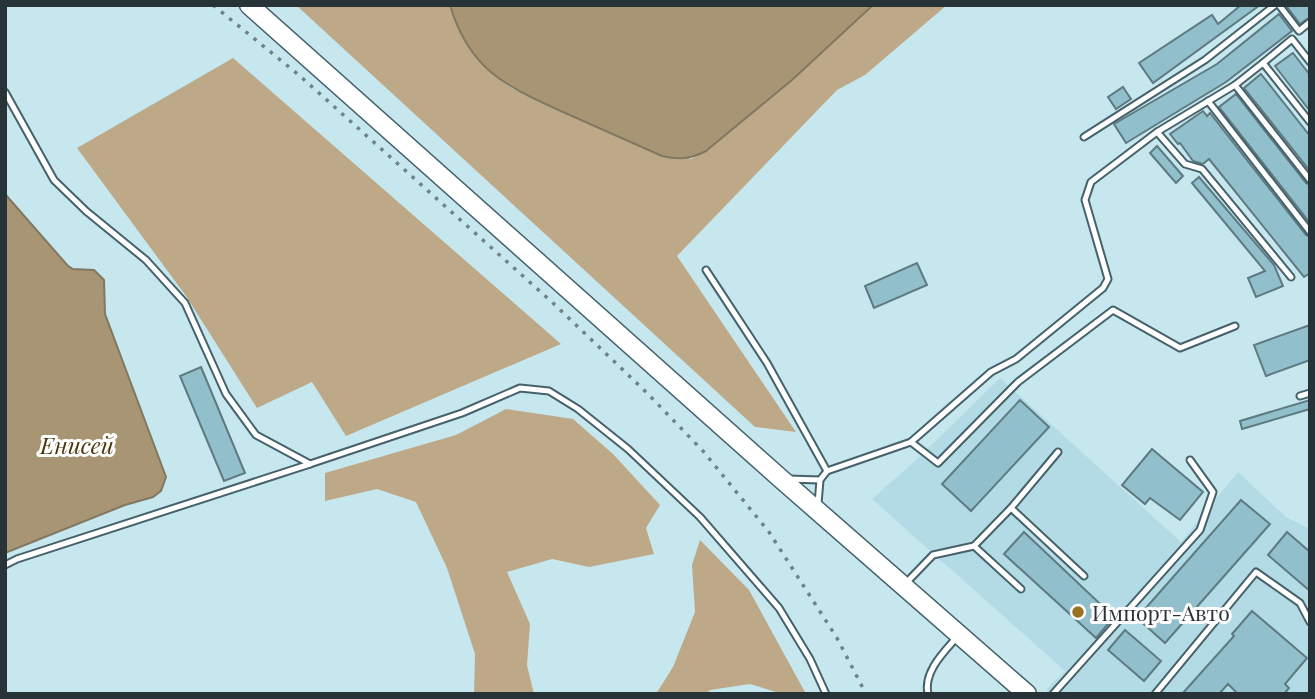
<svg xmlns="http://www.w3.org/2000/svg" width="1315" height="699" viewBox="0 0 1315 699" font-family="'Playfair Display',serif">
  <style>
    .built { fill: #b3dbe6 }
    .forest { fill: #bda988 }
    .water { fill: #a89574; stroke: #817861; stroke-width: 2 }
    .building { fill: #91bfcb; stroke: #5d7a81; stroke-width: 2 }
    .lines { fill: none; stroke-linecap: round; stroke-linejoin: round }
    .lane-casing { stroke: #456169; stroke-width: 9 }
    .primary-casing { stroke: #456169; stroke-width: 21 }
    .lane { stroke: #fff; stroke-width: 5 }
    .primary { stroke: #fff; stroke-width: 18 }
    .rail { stroke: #6e8288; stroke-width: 3.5; stroke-dasharray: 3.5 7; stroke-linecap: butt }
    .poi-dot { fill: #9b721f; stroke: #fff; stroke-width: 2.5 }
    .labels { text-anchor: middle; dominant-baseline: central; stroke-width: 6; stroke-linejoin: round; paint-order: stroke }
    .poi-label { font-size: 21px; fill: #273336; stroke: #fff; text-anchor: start }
    .water-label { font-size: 23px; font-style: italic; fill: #4a3509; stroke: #fff }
  </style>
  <rect width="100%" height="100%" fill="#c7e7ef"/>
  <polygon class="built" points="1000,378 1181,542 1238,472 1286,517 1310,529 1310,694 1050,694 1046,690 1065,671 872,499 914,462"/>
  <g class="forest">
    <path d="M296 5H450C460 40 483 69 513 89L629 141 691 159 706 151 792 80 873 5H947L865 75 837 90 677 256 796 432 755 427Z"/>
    <polygon points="233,58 561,344 346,436 312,382 257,408 186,296 77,148"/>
    <polygon points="506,409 573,419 613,454 660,505 646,528 654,554 589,567 552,559 507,572 530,624 527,665 534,694 474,694 475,654 447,568 416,502 377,489 325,501 325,473 456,435"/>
    <polygon points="700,540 749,590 806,694 783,694 750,684 710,690 706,694 656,694 673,667 695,612 692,565"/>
  </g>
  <g class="water">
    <path d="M450 5H873L792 80 706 151C690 159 680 160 662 156 629 141 596 127 563 112 506 86 469 70 450 5Z"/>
    <polygon points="5,194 68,266 73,269 94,270 104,280 105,314 166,477 161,491 153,497 125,505 5,553"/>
  </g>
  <g class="building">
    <polygon points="1241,5 1260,5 1153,83 1139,63 1212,15 1218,24"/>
    <polygon points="1290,5 1310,5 1310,17 1300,24 1287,7"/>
    <polygon points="1279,14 1292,31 1226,82 1126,143 1114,124 1217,64"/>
    <polygon points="1293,53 1310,75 1310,111 1275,66"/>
    <polygon points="1261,74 1310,136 1310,171 1244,88"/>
    <polygon points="1123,87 1131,99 1116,109 1108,97"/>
    <polygon points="1236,94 1306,183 1310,185 1310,223 1219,107"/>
    <polygon points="1203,111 1207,116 1210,113 1306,235 1310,237 1310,273 1304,277 1209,159 1203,164 1193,161 1180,143 1178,144 1170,134"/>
    <polygon points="1157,146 1183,176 1176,183 1150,153"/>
    <polygon points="1199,177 1274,265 1283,286 1256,297 1248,278 1265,271 1192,183"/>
    <polygon points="917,263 927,285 874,308 865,286"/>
    <polygon points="1310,325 1310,360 1266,376 1254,345"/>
    <polygon points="201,367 245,473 224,481 180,376"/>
    <polygon points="1020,400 1049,427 971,511 942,484"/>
    <polygon points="1310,400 1310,409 1242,429 1240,421"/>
    <polygon points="1152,449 1203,492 1180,520 1150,498 1145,504 1122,485"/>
    <polygon points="1241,500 1270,524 1165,643 1137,618"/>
    <polygon points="1024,532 1114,617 1096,638 1004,554"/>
    <polygon points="1287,532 1310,552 1310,591 1268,555"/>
    <polygon points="1252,611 1307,658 1285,684 1289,688 1284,694 1238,694 1228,684 1219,694 1182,694 1234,636 1232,634"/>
    <polygon points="1125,630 1161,661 1144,681 1108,650"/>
  </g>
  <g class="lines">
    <defs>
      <g id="lane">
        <polyline points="1279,5 1299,31 1310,22"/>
        <polyline points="1263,63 1292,39 1310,62"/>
        <polyline points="1235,85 1310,180"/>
        <polyline points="5,92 54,180 86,211 146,260 185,303 226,394 256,435 310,464 462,413 520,388 549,391 578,409 628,449 700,517 779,608 810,659 826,694"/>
        <polyline points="1208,101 1310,232"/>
        <polyline points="1157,132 1235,85 1263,63 1310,122"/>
        <polyline points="1084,137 1205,60 1275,5"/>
        <polyline points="706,270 767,363 827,471"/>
        <polyline points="1300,396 1310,393"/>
        <polyline points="911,442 938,463 1018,382 1113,310 1180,348 1235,326"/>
        <polyline points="788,479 820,480"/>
        <polyline points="818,504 820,480 827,471 911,442 991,372 1016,359 1103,288 1108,279 1085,200 1091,182 1157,132 1185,164 1202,169 1291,277"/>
        <polyline points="1011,508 1084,576"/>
        <polyline points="974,546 1021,589"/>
        <polyline points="5,565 17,559 310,464"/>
        <polyline points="905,584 933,555 974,546 1011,508 1058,452"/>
        <path d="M928 694C923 672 944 652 957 637"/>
        <polyline points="1053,694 1200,530 1213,492 1190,460"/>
        <polyline points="1155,694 1256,572 1300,603 1310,622"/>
      </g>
      <polyline id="primary" points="249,5 780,478 1027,694"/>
    </defs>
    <use href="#lane" class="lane-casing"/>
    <use href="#primary" class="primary-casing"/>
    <use href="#lane" class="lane"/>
    <use href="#primary" class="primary"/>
    <polyline class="rail" points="213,5 300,76 553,303 646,392 703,451 769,532 837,638 866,694"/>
  </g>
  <circle class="poi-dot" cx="1078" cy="612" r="7"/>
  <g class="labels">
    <g class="poi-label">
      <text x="1092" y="612">Импорт-Авто</text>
    </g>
    <g class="water-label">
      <text x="77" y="444">Енисей</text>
    </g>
  </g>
  <rect width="1315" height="699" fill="none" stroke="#273336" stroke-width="14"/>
</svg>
